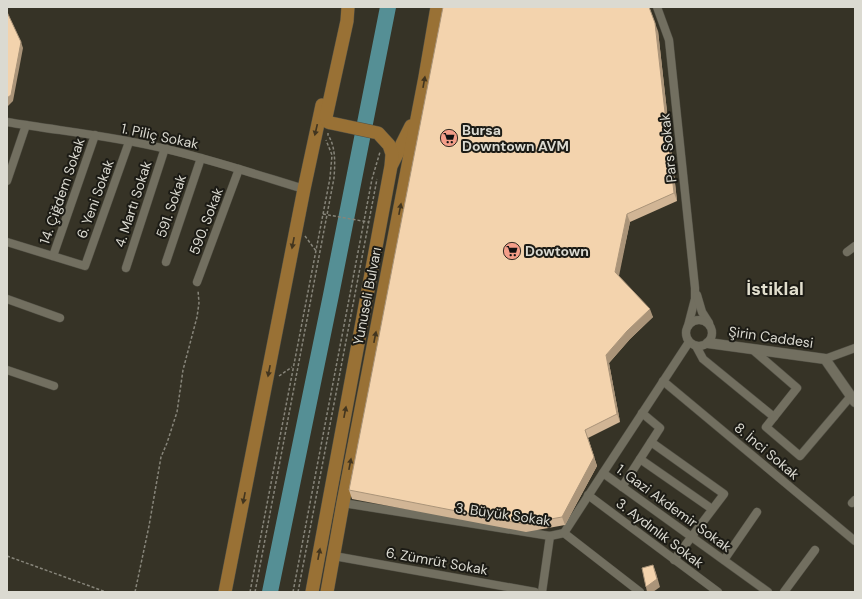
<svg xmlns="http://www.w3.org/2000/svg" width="862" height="599" viewBox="0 0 862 599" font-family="'DM Sans',sans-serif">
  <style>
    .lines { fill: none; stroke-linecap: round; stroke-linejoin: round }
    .river { stroke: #558f95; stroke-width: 16 }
    .minor-casing { stroke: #525045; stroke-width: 9 }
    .tertiary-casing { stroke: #525045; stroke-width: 11 }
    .primary-casing { stroke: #525045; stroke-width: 14 }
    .path { stroke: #87857a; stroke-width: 1.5; stroke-dasharray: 3 2; stroke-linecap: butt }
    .minor { stroke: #726f60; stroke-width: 8 }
    .tertiary { stroke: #726f60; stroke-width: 10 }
    .primary { stroke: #997135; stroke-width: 13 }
    .wall { fill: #d1b595 }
    .shaded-wall { fill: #aa9479 }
    .building { fill: #f3d3ad; stroke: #aa9479 }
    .oneway { fill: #42351f }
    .labels { text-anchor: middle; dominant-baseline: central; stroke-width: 4; stroke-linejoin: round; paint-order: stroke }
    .poi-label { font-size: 14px; font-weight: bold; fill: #dbdad1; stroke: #1c1b15; text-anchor: start }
    .street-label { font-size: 14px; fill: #dbdad1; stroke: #1c1b15 }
    .district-label { font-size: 18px; font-weight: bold; fill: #e1decd; stroke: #1c1b15 }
  </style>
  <rect width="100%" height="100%" fill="#363326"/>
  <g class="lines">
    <polyline class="river" points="270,592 331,295 388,7"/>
    <defs>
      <g id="minor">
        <polyline points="657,7 669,40 695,288 695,299 688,326"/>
        <path d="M7 122C60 131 114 136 166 149 213 160 258 175 304 189"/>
        <polyline points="7,181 26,125"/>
        <polyline points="7,242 85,266 129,142"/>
        <polyline points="847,252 855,246"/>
        <polyline points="53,256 95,135"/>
        <polyline points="166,262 201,158"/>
        <polyline points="126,268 165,148"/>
        <polyline points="197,282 239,169"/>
        <polyline points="697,295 702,312 709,323"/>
        <polyline points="7,299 60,318"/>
        <circle cx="699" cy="333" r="13"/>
        <polyline points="696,346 703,359 774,417 797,388 753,350"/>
        <polyline points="825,359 855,348"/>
        <polyline points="7,370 54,386"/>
        <polyline points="663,381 855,541"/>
        <polyline points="774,417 766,427 800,456 851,396"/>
        <polyline points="651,442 724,494 674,560"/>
        <polyline points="640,459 712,509"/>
        <polyline points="603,473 689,342"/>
        <polyline points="622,487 660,428 642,413"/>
        <polyline points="588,495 718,592"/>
        <polyline points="343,503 550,536 564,533 640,592"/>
        <polyline points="852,503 855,500"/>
        <polyline points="564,533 603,473 768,592"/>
        <polyline points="334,556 535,592"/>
        <polyline points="724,560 757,512"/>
        <polyline points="542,592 550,536"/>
        <polyline points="784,592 815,550"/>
      </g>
      <polyline id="tertiary" points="708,343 825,359 855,402"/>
      <g id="primary">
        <polyline points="392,164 411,126"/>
        <polyline points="225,592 304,189 322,105"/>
        <polyline points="312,592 391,166 392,154 389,145 378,133 331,123 328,122 326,117 347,21 348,7"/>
        <polyline points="327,592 343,503 425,77 437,7"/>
      </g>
    </defs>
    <use href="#minor" class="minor-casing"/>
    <use href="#tertiary" class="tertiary-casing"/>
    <use href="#primary" class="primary-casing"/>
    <g class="path">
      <polyline points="323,214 368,222"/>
      <polyline points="305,236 316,251"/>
      <polyline points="279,376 292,367"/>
      <polyline points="7,556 106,592"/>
      <polyline points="135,592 149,526 161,457 167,443 177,412 183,370 197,317 199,303 198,290"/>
      <polyline points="250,592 330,178 332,155 326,140"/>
      <path d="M255 592 334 178C335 164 336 147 328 135V133"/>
      <polyline points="293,592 372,179 380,152"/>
      <polyline points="298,592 377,179"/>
    </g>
    <use href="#minor" class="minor"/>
    <use href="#tertiary" class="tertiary"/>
    <use href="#primary" class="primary"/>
  </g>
  <polygon class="wall" points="658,31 677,201 630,222 618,276 653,317 630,339 609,363 620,422 588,438 597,466 565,525 526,532 352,499 349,490"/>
  <g class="shaded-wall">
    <polygon points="655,23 658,31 677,201 674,193"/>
    <polygon points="21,42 23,48 13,101 8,106 7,104 7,98"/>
    <polygon points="627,214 630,222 618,281 615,272"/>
    <polygon points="650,309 653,317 630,339 609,363 620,422 617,414 606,355 627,331"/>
    <polygon points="585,430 597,466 565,525 562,517"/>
    <polygon points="653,565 656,573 660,587 653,592 647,592 646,587"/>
  </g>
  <g class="building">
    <polygon points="443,7 649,7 655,23 674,193 627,214 615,272 650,309 627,331 606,355 617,414 585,430 594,457 562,517 523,524 349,490"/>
    <polygon points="7,12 21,42 11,95 7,98"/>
    <polygon points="653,565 657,579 646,587 642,568"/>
  </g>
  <defs><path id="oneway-solid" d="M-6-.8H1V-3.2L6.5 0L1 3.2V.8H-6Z"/></defs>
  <g class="oneway">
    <use href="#oneway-solid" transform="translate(424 82) rotate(-80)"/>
    <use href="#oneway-solid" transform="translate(316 130) rotate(103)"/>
    <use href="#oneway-solid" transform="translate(400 209) rotate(-79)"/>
    <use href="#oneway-solid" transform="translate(293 243) rotate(101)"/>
    <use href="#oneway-solid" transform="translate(375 337) rotate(-79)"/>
    <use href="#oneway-solid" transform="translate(269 371) rotate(101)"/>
    <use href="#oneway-solid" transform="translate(345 412) rotate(-79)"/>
    <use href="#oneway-solid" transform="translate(350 464) rotate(-79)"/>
    <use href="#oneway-solid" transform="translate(244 498) rotate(101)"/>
    <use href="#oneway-solid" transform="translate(319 554) rotate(-79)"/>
  </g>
  <defs>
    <symbol id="supermarket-disc" viewBox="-11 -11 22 22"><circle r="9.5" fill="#f49e89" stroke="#1c1b15"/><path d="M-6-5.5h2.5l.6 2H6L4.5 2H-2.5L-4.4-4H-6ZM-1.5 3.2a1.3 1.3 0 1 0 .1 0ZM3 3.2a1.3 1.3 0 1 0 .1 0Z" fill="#111"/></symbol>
  </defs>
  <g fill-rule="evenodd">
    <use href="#supermarket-disc" x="439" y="128" width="20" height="20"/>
    <use href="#supermarket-disc" x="502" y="241" width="20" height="20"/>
  </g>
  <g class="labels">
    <g class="poi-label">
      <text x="462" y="130">Bursa<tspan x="462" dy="16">Downtown AVM</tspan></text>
      <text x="525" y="251">Dowtown</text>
    </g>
    <g class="street-label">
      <text transform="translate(160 136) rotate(12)">1. Piliç Sokak</text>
      <text transform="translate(668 148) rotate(-96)">Pars Sokak</text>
      <text transform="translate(62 191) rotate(-71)">14. Çiğdem Sokak</text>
      <text transform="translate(95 199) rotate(-70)">6. Yeni Sokak</text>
      <text transform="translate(133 204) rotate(-72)">4. Martı Sokak</text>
      <text transform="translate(171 206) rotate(-71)">591. Sokak</text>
      <text transform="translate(206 221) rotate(-69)">590. Sokak</text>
      <text transform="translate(367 296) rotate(-79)">Yunuseli Bulvarı</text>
      <text transform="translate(771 337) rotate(8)">Şirin Caddesi</text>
      <text transform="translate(767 451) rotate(40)">8. İnci Sokak</text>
      <text transform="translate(674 508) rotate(36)">1. Gazi Akdemir Sokak</text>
      <text transform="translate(503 514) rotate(8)">3. Büyük Sokak</text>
      <text transform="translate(660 533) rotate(37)">3. Aydınlık Sokak</text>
      <text transform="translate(437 561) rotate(10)">6. Zümrüt Sokak</text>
    </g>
    <g class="district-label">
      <text x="775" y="289">İstiklal</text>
    </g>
  </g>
  <rect width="862" height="599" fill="none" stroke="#dbdad1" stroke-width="16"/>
</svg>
